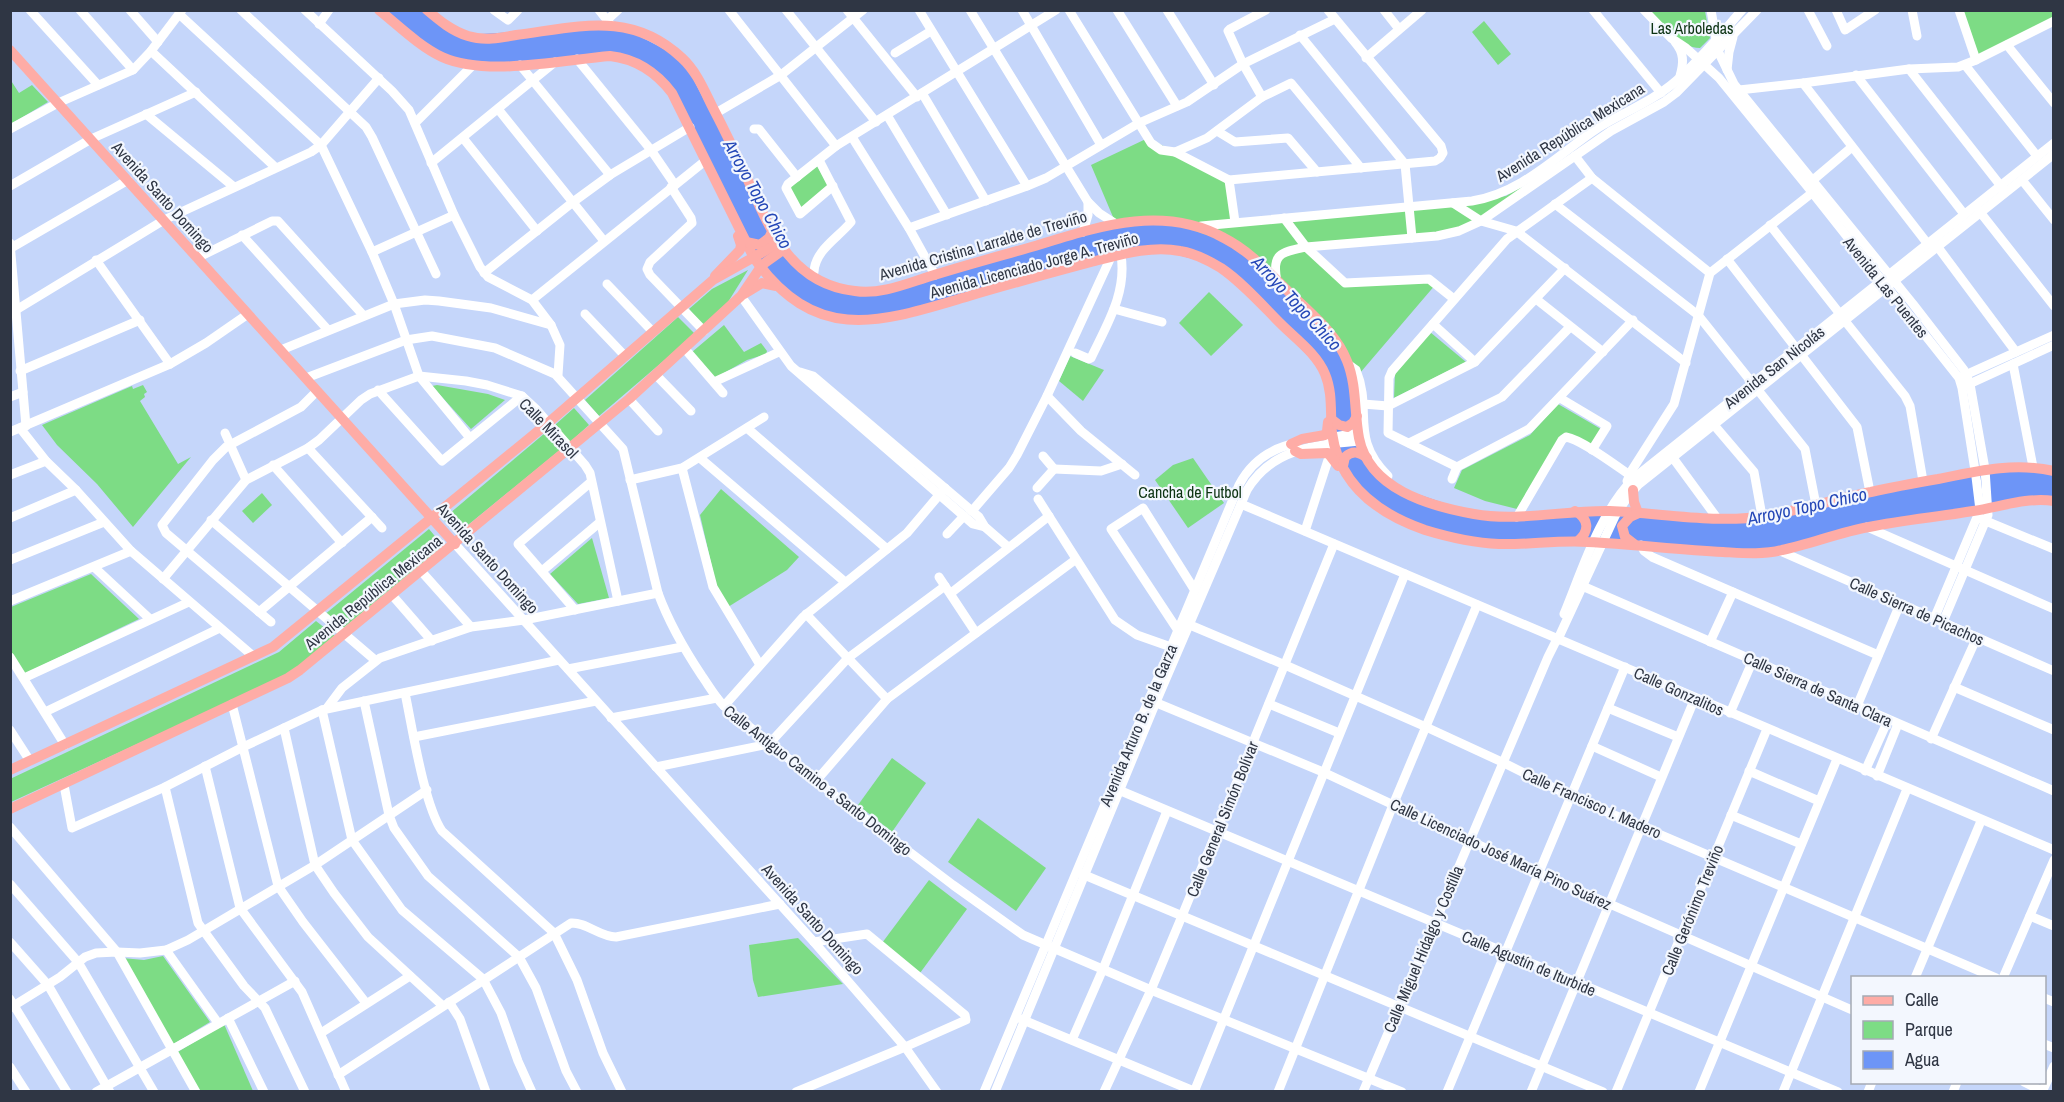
<svg xmlns="http://www.w3.org/2000/svg" width="2064" height="1102" viewBox="0 0 2064 1102" font-family="'Archivo Narrow',sans-serif">
  <style>
    .green { fill: #7ddc85 }
    .water { fill: #6d95f7 }
    .lines { fill: none; stroke-linecap: round; stroke-linejoin: round }
    .minor { stroke: #fff; stroke-width: 9 }
    .major { stroke: #feaca6; stroke-width: 10 }
    .labels { text-anchor: middle; dominant-baseline: central; stroke-width: 4.5; stroke-linejoin: round; paint-order: stroke }
    .park-label { font-size: 16px; fill: #0c3312; stroke: #f3f7fe }
    .street-label { font-size: 16px; fill: #2f3644; stroke: #f3f7fe }
    .water-label { font-size: 18px; font-style: italic; fill: #2447b7; stroke: #f3f7fe }
  </style>
  <rect width="100%" height="100%" fill="#c5d6fa"/>
  <g class="green">
    <path d="M1648 11H1705L1710 38 1700 48C1680 48 1662 24 1648 11Z"/>
    <polygon points="1961,11 2053,11 2053,21 1978,56"/>
    <polygon points="1484,21 1511,54 1498,65 1472,32"/>
    <polygon points="10,79 19,93 32,85 48,102 11,124"/>
    <polygon points="1148,138 1229,180 1235,221 1472,201 1506,196 1521,187 1523,190 1481,221 1450,234 1306,247 1344,282 1427,278 1436,284 1360,373 1258,262 1116,224 1091,165"/>
    <polygon points="817,166 828,185 799,210 788,189"/>
    <polygon points="748,270 728,302 703,326 689,309 712,289"/>
    <polygon points="1209,292 1243,325 1211,356 1179,323"/>
    <polygon points="678,317 695,334 599,416 585,400"/>
    <polygon points="724,325 744,352 761,343 767,351 766,354 747,360 715,378 692,352"/>
    <polygon points="1430,332 1466,362 1394,398 1395,374"/>
    <polygon points="1070,356 1104,370 1083,401 1059,381"/>
    <polygon points="143,385 147,392 144,394 145,397 140,401 178,464 191,457 133,527 97,484 57,445 42,425 132,386 133,389"/>
    <polygon points="437,385 488,394 505,400 471,429 432,386"/>
    <polygon points="1558,404 1601,429 1590,446 1567,434 1561,435 1517,509 1485,501 1454,488 1462,470 1530,435"/>
    <polygon points="574,408 589,425 570,442 555,425"/>
    <polygon points="545,433 560,450 457,534 443,519"/>
    <polygon points="1193,458 1224,503 1188,528 1155,480 1173,465"/>
    <polygon points="721,489 799,557 787,570 728,607 718,593 700,515"/>
    <polygon points="262,493 272,505 253,523 242,511"/>
    <polygon points="429,529 443,546 341,630 324,615"/>
    <polygon points="592,538 609,598 578,604 550,574"/>
    <polygon points="91,574 139,619 24,674 11,652 11,607"/>
    <polygon points="316,621 335,636 290,674 11,802 10,779 279,652"/>
    <polygon points="892,758 926,783 892,832 858,805"/>
    <polygon points="978,818 1046,868 1016,911 948,862"/>
    <polygon points="929,880 967,909 920,973 882,943"/>
    <polygon points="798,938 843,984 758,997 753,980 749,945"/>
    <polygon points="163,956 210,1022 172,1045 122,958 144,960"/>
    <polygon points="224,1024 253,1091 197,1091 176,1053"/>
  </g>
  <polygon class="water" points="379,11 427,11 464,35 620,26 683,59 772,232 814,278 867,292 1083,232 1165,221 1237,245 1343,352 1357,416 1391,485 1476,514 1575,511 1733,519 1984,469 2053,471 2053,501 1867,527 1780,551 1466,540 1380,510 1343,466 1325,373 1219,266 1156,249 880,319 818,312 769,278 664,82 622,57 520,65 443,58"/>
  <g class="lines">
    <g class="minor">
      <polyline points="30,10 98,85"/>
      <polyline points="80,10 133,70"/>
      <polyline points="130,10 158,42"/>
      <polyline points="241,10 366,127 372,137 436,274"/>
      <polyline points="305,10 392,91 409,110 454,215 480,267 488,277 532,300 551,325 560,345 558,375"/>
      <polyline points="494,10 508,20 518,10"/>
      <polyline points="599,10 611,25"/>
      <polyline points="729,10 836,146"/>
      <polyline points="786,10 876,122"/>
      <polyline points="847,10 917,97"/>
      <polyline points="919,10 1027,186"/>
      <polyline points="970,10 1088,202 1099,213 1116,224"/>
      <polyline points="1022,10 1101,145"/>
      <polyline points="1069,10 1151,143 1161,150 1175,152 1229,180 1435,161 1440,158 1443,153 1441,146 1328,10"/>
      <polyline points="1117,10 1177,106"/>
      <polyline points="1167,10 1214,85"/>
      <polyline points="1384,10 1399,29"/>
      <polyline points="1593,10 1661,93"/>
      <polyline points="1644,10 1671,38 1686,48 1719,78 1807,186 1959,378 1962,388 1976,477 1980,510 1934,619"/>
      <polyline points="1711,10 1718,51 1734,84 1913,304 1964,370 1970,384 1985,469 1988,515 1943,622"/>
      <polyline points="1808,10 1827,46"/>
      <polyline points="1836,10 1845,30 1875,10"/>
      <polyline points="1912,10 1917,36"/>
      <polyline points="1959,10 1976,60"/>
      <polyline points="179,14 321,145 372,252 394,304 419,376 470,438"/>
      <polyline points="607,20 618,10"/>
      <polyline points="319,24 329,10"/>
      <polyline points="1300,35 1405,164 1412,238"/>
      <path d="M1675 42C1684 53 1684 62 1680 76"/>
      <polyline points="2007,45 2054,103"/>
      <polyline points="151,51 275,167"/>
      <polyline points="895,53 931,31"/>
      <polyline points="1366,58 1422,10"/>
      <polyline points="577,59 651,150 675,185"/>
      <polyline points="520,65 610,175"/>
      <polyline points="1965,65 2037,156"/>
      <polyline points="1909,69 2004,190"/>
      <polyline points="1727,70 1729,52 1733,37"/>
      <polyline points="1856,75 1964,214"/>
      <polyline points="1803,83 1927,243"/>
      <polyline points="1739,90 1803,83 1909,69 1958,67 1976,60 2054,21"/>
      <polyline points="922,93 986,201"/>
      <polyline points="1262,97 1243,64 1228,31 1230,29 1266,10"/>
      <polyline points="498,109 604,241"/>
      <polyline points="716,113 781,75 863,10"/>
      <polyline points="146,114 234,187"/>
      <polyline points="887,115 947,215"/>
      <polyline points="415,123 472,66"/>
      <polyline points="10,129 58,103 133,70 151,51 182,10"/>
      <polyline points="754,129 759,129 797,177"/>
      <polyline points="1217,131 1235,142 1288,138 1317,172"/>
      <polyline points="852,137 909,228 935,275"/>
      <polyline points="463,138 537,231"/>
      <polyline points="1175,152 1207,138 1262,97 1291,83 1361,168"/>
      <polyline points="1575,156 1592,178 1710,273"/>
      <polyline points="431,163 555,62"/>
      <polyline points="1229,180 1235,222"/>
      <polyline points="1813,180 1852,147"/>
      <polyline points="2022,180 2054,220"/>
      <polyline points="10,186 91,139 196,92"/>
      <polyline points="833,186 800,214 786,188 788,184 836,146 1056,10"/>
      <polyline points="671,187 691,218 692,223 650,262 647,269 650,275 704,331"/>
      <polyline points="1453,203 1481,221 1516,231 1686,363"/>
      <polyline points="1555,204 1698,315 1805,449 1816,505"/>
      <polyline points="1980,212 2054,306"/>
      <polyline points="1284,218 1306,247 1345,283 1429,279 1454,299"/>
      <polyline points="1770,225 1840,314"/>
      <path d="M1201 226 1472 201C1522 193 1557 155 1598 128 1624 112 1653 101 1676 81 1700 60 1721 34 1742 10"/>
      <polyline points="909,228 1027,186 1046,178 1139,123 1187,102 1243,64 1335,19"/>
      <polyline points="1083,232 1088,215 1088,202"/>
      <polyline points="242,235 328,330"/>
      <polyline points="10,243 26,426"/>
      <polyline points="1937,246 2016,352"/>
      <polyline points="11,248 128,180"/>
      <polyline points="372,252 454,215"/>
      <polyline points="197,258 272,221 278,221 363,315"/>
      <polyline points="1727,259 1857,427 1870,492"/>
      <polyline points="96,260 170,364"/>
      <path d="M814 272C815 250 838 238 851 222L819 160"/>
      <polyline points="484,273 573,202 610,175 690,127"/>
      <polyline points="1710,273 1817,189"/>
      <path d="M1277 281C1271 253 1282 252 1306 247L1437 236 1459 231 1481 221 1611 131 1664 102 1676 93 1757 10"/>
      <polyline points="607,284 653,332"/>
      <polyline points="741,296 791,366 973,524 985,527"/>
      <polyline points="1536,299 1603,352"/>
      <polyline points="532,300 705,161"/>
      <polyline points="1114,309 1162,322"/>
      <polyline points="16,310 164,220 311,152 321,145 379,78"/>
      <polyline points="585,314 625,356"/>
      <polyline points="1845,321 1905,396 1910,406 1923,481"/>
      <polyline points="1433,324 1475,362"/>
      <polyline points="685,349 723,393"/>
      <polyline points="281,350 394,304 425,300 439,301 491,308 551,325"/>
      <path d="M1075 353 1089 359 1091 358C1107 324 1127 293 1121 255"/>
      <polyline points="2013,364 2033,467"/>
      <path d="M1349 365 1356 370C1373 411 1349 437 1388 476"/>
      <polyline points="20,371 140,320"/>
      <polyline points="800,372 813,376 979,517 985,527 1008,547"/>
      <polyline points="656,375 691,411"/>
      <polyline points="1963,376 2054,335"/>
      <path d="M306 378 406 340 432 336 495 348 555 374 623 449 658 593C669 623 684 649 702 676 709 686 715 697 724 706L816 781 953 885 1023 935 1151 990 1402 1092"/>
      <polyline points="714,382 779,352"/>
      <polyline points="1965,386 2054,345"/>
      <polyline points="378,390 442,461 522,396"/>
      <polyline points="1047,396 1081,431 1135,475"/>
      <polyline points="10,397 23,392"/>
      <polyline points="1560,398 1607,426 1592,450"/>
      <polyline points="629,399 658,431"/>
      <polyline points="1363,404 1388,406 1475,362 1565,268"/>
      <polyline points="1714,425 1754,472 1762,516"/>
      <polyline points="20,428 46,461 76,490 131,551 253,656"/>
      <polyline points="747,428 887,549"/>
      <polyline points="10,432 170,364 206,343 248,314"/>
      <polyline points="225,433 246,480"/>
      <polyline points="1328,438 1358,433"/>
      <polyline points="1409,443 1502,397 1570,327"/>
      <polyline points="308,448 382,528"/>
      <polyline points="1043,456 1054,469"/>
      <polyline points="700,458 845,582"/>
      <polyline points="1673,458 1717,518"/>
      <polyline points="273,465 342,543"/>
      <polyline points="1457,467 1388,433 1389,378 1392,371 1507,239 1592,178"/>
      <polyline points="1457,467 1529,429 1633,320"/>
      <polyline points="682,468 713,587 760,665"/>
      <polyline points="1054,469 1101,471 1122,464"/>
      <polyline points="10,475 46,461"/>
      <polyline points="1452,479 1457,467"/>
      <polyline points="630,480 682,468 764,417"/>
      <polyline points="1627,481 1632,470 1674,404 1710,273"/>
      <polyline points="1037,488 1054,469"/>
      <polyline points="1038,499 1115,620 1137,635 1171,647"/>
      <polyline points="1241,504 2054,850"/>
      <polyline points="972,511 1009,468 1017,455 1047,396 1111,257"/>
      <path d="M1517 517 1562 440 1566 437C1583 440 1619 468 1634 478"/>
      <polyline points="10,518 76,490"/>
      <polyline points="1981,519 2054,549"/>
      <polyline points="211,520 375,660"/>
      <polyline points="1867,527 2054,609"/>
      <polyline points="1305,531 1330,454"/>
      <polyline points="947,534 964,516"/>
      <polyline points="455,544 814,942 905,1047 937,1092"/>
      <polyline points="1641,545 1644,551 1652,557 1878,655"/>
      <polyline points="1780,551 2054,671"/>
      <polyline points="10,560 104,522"/>
      <polyline points="94,567 150,619"/>
      <polyline points="421,571 471,627"/>
      <polyline points="542,571 599,523"/>
      <polyline points="939,577 976,633"/>
      <polyline points="163,579 246,480 308,448 319,440 361,400 370,394 419,376 466,381 487,385 522,396 536,409 585,465 590,473 618,601"/>
      <polyline points="1580,585 2054,791"/>
      <polyline points="951,593 1049,516"/>
      <polyline points="392,595 432,641"/>
      <polyline points="10,601 131,551"/>
      <polyline points="575,610 518,544 591,482"/>
      <polyline points="259,612 372,517"/>
      <polyline points="806,614 887,699"/>
      <path d="M1564 614C1583 568 1599 514 1634 478L2054 143"/>
      <polyline points="271,622 166,533 162,525 213,460 226,447 301,407 317,391"/>
      <polyline points="1190,625 1285,665 1426,727 1502,762 1572,797 1996,978"/>
      <polyline points="1181,630 1177,629 1111,529 1143,508 1194,589"/>
      <polyline points="1710,642 1733,592"/>
      <polyline points="10,657 65,745"/>
      <polyline points="568,669 682,647"/>
      <polyline points="24,678 189,602"/>
      <polyline points="1954,687 2054,730"/>
      <path d="M405 693C412 726 424 805 442 831L554 933 577 980 603 1053 622 1092"/>
      <polyline points="364,701 389,815 394,828 428,876 519,957 536,988 566,1071 577,1092"/>
      <polyline points="1152,701 1323,772 1539,873 1852,1010"/>
      <polyline points="232,704 278,886 303,922 366,1003"/>
      <polyline points="1269,704 1339,733"/>
      <polyline points="724,706 803,617 907,533 945,488"/>
      <polyline points="1857,706 1900,604"/>
      <polyline points="327,708 342,688 380,658 471,627 524,620 658,593"/>
      <polyline points="1608,708 1678,737"/>
      <polyline points="322,710 352,840 402,910 483,979 501,1013 518,1061 532,1092"/>
      <polyline points="45,712 220,628"/>
      <polyline points="1730,713 1753,660"/>
      <polyline points="611,718 717,698"/>
      <polyline points="284,728 315,865 334,893 368,937 443,1006"/>
      <polyline points="10,730 30,761"/>
      <polyline points="414,737 596,701"/>
      <polyline points="1931,739 1977,637"/>
      <polyline points="1592,746 1661,777"/>
      <polyline points="205,766 240,908 302,992 346,1092"/>
      <polyline points="656,767 769,744 848,658 945,586"/>
      <polyline points="1749,771 1819,801"/>
      <polyline points="1865,771 1888,720"/>
      <polyline points="1877,776 1898,724"/>
      <polyline points="816,781 887,699 1075,560"/>
      <polyline points="64,785 72,828 165,787 243,747 322,710 559,660"/>
      <polyline points="165,787 198,923 244,986 265,1008 305,1092"/>
      <polyline points="1121,791 1838,1092"/>
      <polyline points="1731,815 1801,844"/>
      <polyline points="10,827 117,952 196,1092"/>
      <polyline points="1082,874 1603,1092"/>
      <polyline points="10,884 78,962 154,1092"/>
      <polyline points="2030,916 2054,926"/>
      <polyline points="10,942 48,985 110,1092"/>
      <polyline points="166,950 218,1023"/>
      <polyline points="1915,978 1981,821"/>
      <polyline points="2003,978 2054,860"/>
      <polyline points="2044,998 2054,1002"/>
      <polyline points="10,999 67,1092"/>
      <polyline points="449,1002 460,1019 486,1092"/>
      <polyline points="10,1008 60,977 85,957 96,953 117,952 140,953 166,950 188,940 315,865 427,790"/>
      <polyline points="228,1018 264,1092"/>
      <polyline points="1021,1019 1196,1092"/>
      <polyline points="321,1033 410,976"/>
      <polyline points="1072,1040 1103,969 1167,811"/>
      <polyline points="2044,1044 2054,1048"/>
      <polyline points="10,1067 26,1092"/>
      <path d="M338 1075 571 923C586 922 600 937 616 937L780 904"/>
      <polyline points="2024,1082 2044,1092"/>
      <polyline points="96,1092 295,981"/>
      <polyline points="796,1092 905,1047 966,1020 965,1015 867,934 814,942"/>
      <path d="M984 1092 1239 485C1251 462 1271 448 1297 443"/>
      <path d="M995 1092 1156 702 1247 490C1272 448 1316 445 1360 441"/>
      <polyline points="1104,1092 1151,990 1182,916 1334,544"/>
      <polyline points="1194,1092 1405,574"/>
      <polyline points="1278,1092 1393,805 1477,605"/>
      <polyline points="1363,1092 1548,657 1555,643 1558,639 1615,516 1627,498 1638,485 2054,154"/>
      <polyline points="1447,1092 1625,667"/>
      <polyline points="1531,1092 1695,698"/>
      <polyline points="1616,1092 1767,729"/>
      <polyline points="1699,1092 1837,759"/>
      <polyline points="1783,1092 1907,789"/>
      <polyline points="1868,1092 1872,1082"/>
      <polyline points="1953,1092 1957,1082"/>
      <polyline points="2042,1092 2054,1066"/>
    </g>
    <g class="major">
      <path d="M379 10C399 26 419 46 442 57 486 77 562 60 610 56 637 59 656 72 672 93L754 258C817 346 881 322 969 296 1009 284 1050 273 1091 262 1119 255 1151 245 1180 251 1194 253 1208 260 1221 268 1243 283 1262 305 1281 324 1296 339 1317 354 1325 374 1333 393 1330 413 1332 433 1339 486 1379 514 1425 530 1448 537 1474 543 1499 544 1528 545 1558 540 1588 542 1633 544 1678 550 1723 552 1742 553 1763 555 1782 550 1811 544 1840 532 1869 527 1903 520 1938 517 1973 511 2000 507 2026 497 2054 501"/>
      <path d="M427 10C440 21 452 31 468 36 484 41 500 38 516 35 578 27 631 10 682 58 697 72 704 90 713 108 725 131 736 154 747 178 770 230 791 284 855 291 881 295 908 283 931 276 966 265 1000 256 1035 246 1097 227 1162 204 1224 238 1250 251 1270 274 1291 294 1311 314 1336 333 1347 361 1357 386 1354 412 1359 438 1369 489 1429 506 1474 514 1519 522 1564 510 1610 511 1661 513 1715 524 1766 516 1801 510 1836 499 1871 492 1893 487 1915 483 1938 479 1977 471 2014 462 2054 471"/>
      <polyline points="10,50 455,544"/>
      <polyline points="746,242 760,245 769,238 772,232"/>
      <polyline points="715,276 740,250 741,245 738,236"/>
      <polyline points="744,294 762,283 775,286"/>
      <polyline points="1331,419 1339,425 1347,427 1353,423 1357,416"/>
      <polyline points="1291,444 1302,439 1325,435 1327,431 1328,422"/>
      <polyline points="1295,451 1301,454 1328,453 1338,466"/>
      <path d="M1343 466 1345 457C1353 450 1359 452 1367 458"/>
      <polyline points="1633,490 1634,502 1638,513"/>
      <path d="M1575 511C1589 519 1590 531 1578 541"/>
      <polyline points="1634,544 1625,537 1622,526 1630,517 1639,513"/>
      <polyline points="10,770 273,647 548,423 713,280 779,243"/>
      <polyline points="10,809 288,678 300,670 629,399 741,296 762,265 783,250"/>
    </g>
  </g>
  <g class="labels">
    <g class="park-label">
      <text x="1692" y="28">Las Arboledas</text>
      <text x="1190" y="492">Cancha de Futbol</text>
    </g>
    <g class="street-label">
      <text transform="translate(1570 132) rotate(-32)">Avenida República Mexicana</text>
      <text transform="translate(163 197) rotate(48)">Avenida Santo Domingo</text>
      <text transform="translate(983 245) rotate(-16)">Avenida Cristina Larralde de Treviño</text>
      <text transform="translate(1034 265) rotate(-15)">Avenida Licenciado Jorge A. Treviño</text>
      <text transform="translate(1886 287) rotate(51)">Avenida Las Puentes</text>
      <text transform="translate(1774 367) rotate(-38)">Avenida San Nicolás</text>
      <text transform="translate(549 428) rotate(46)">Calle Mirasol</text>
      <text transform="translate(488 558) rotate(48)">Avenida Santo Domingo</text>
      <text transform="translate(373 592) rotate(-39)">Avenida República Mexicana</text>
      <text transform="translate(1917 611) rotate(24)">Calle Sierra de Picachos</text>
      <text transform="translate(1818 689) rotate(24)">Calle Sierra de Santa Clara</text>
      <text transform="translate(1679 691) rotate(24)">Calle Gonzalitos</text>
      <text transform="translate(1138 725) rotate(-67)">Avenida Arturo B. de la Garza</text>
      <text transform="translate(818 780) rotate(38)">Calle Antiguo Camino a Santo Domingo</text>
      <text transform="translate(1592 803) rotate(24)">Calle Francisco I. Madero</text>
      <text transform="translate(1222 819) rotate(-68)">Calle General Simón Bolívar</text>
      <text transform="translate(1501 854) rotate(25)">Calle Licenciado José María Pino Suárez</text>
      <text transform="translate(1692 910) rotate(-68)">Calle Gerónimo Treviño</text>
      <text transform="translate(813 919) rotate(48)">Avenida Santo Domingo</text>
      <text transform="translate(1423 949) rotate(-67)">Calle Miguel Hidalgo y Costilla</text>
      <text transform="translate(1529 963) rotate(23)">Calle Agustín de Iturbide</text>
    </g>
    <g class="water-label">
      <text transform="translate(758 194) rotate(61)">Arroyo Topo Chico</text>
      <text transform="translate(1297 303) rotate(47)">Arroyo Topo Chico</text>
      <text transform="translate(1807 506) rotate(-12)">Arroyo Topo Chico</text>
    </g>
  </g>
  <rect width="2064" height="1102" fill="none" stroke="#2f3644" stroke-width="24"/>
  <rect x="1851" y="976" width="195" height="108" fill="#f3f7fe" stroke="#a5aab4" stroke-width="1.5"/>
  <rect x="1863" y="996" width="30" height="9" fill="#feaca6" stroke="#a5aab4" stroke-width="1.5"/>
  <text x="1905" y="1006" font-size="18" fill="#2f3644">Calle</text>
  <rect x="1863" y="1021" width="30" height="18" fill="#7ddc85" stroke="#a5aab4" stroke-width="1.5"/>
  <text x="1905" y="1036" font-size="18" fill="#2f3644">Parque</text>
  <rect x="1863" y="1051" width="30" height="18" fill="#6d95f7" stroke="#a5aab4" stroke-width="1.5"/>
  <text x="1905" y="1066" font-size="18" fill="#2f3644">Agua</text>
</svg>
